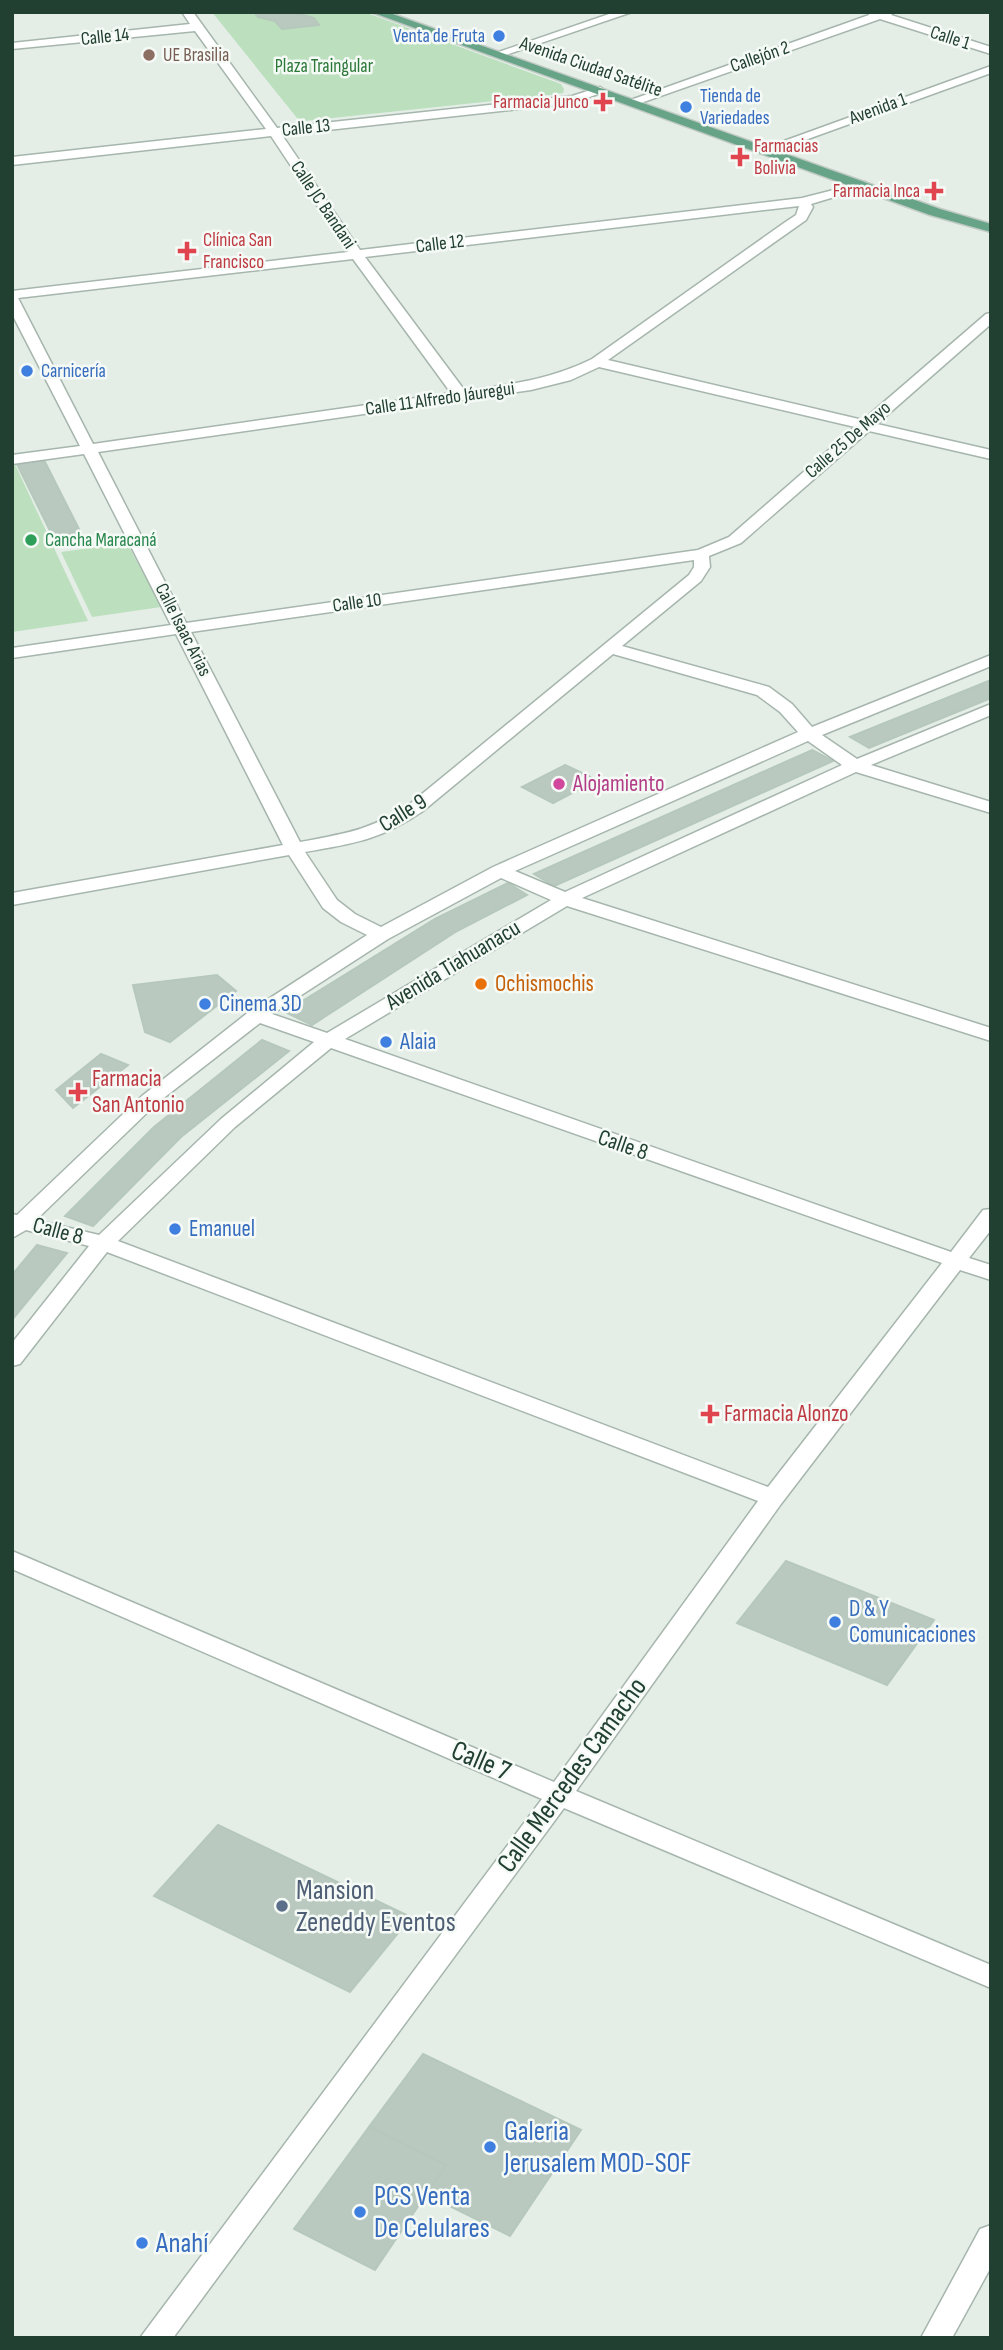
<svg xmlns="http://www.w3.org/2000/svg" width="1003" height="2350" viewBox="0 0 1003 2350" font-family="'Sofia Sans Condensed',sans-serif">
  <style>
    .green { fill: #bcdfbe }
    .building { fill: #b9c9bf; stroke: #b6c8bc; stroke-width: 2 }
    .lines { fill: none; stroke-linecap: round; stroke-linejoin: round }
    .minor-casing { stroke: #a6b6ad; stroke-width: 3 }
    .major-casing { stroke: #c1cac5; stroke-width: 3 }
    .minor { fill: #fff; fill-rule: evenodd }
    .major { fill: #67a487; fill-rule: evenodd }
    .shop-dot { fill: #3f7fe0; stroke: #f5faf6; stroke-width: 2.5 }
    .education-dot { fill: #8d6e63; stroke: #f5faf6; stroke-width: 2.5 }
    .health-dot { fill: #e0444e; stroke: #f5faf6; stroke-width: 2.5 }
    .leisure-dot { fill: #2e9e5b; stroke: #f5faf6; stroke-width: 2.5 }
    .hotel-dot { fill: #d1479c; stroke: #f5faf6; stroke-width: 2.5 }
    .food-dot { fill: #e8710a; stroke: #f5faf6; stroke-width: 2.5 }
    .service-dot { fill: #5c6f8a; stroke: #f5faf6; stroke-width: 2.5 }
    .labels { text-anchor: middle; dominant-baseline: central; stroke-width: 5; stroke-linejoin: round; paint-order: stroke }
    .far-shop-label { font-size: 19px; fill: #366cbe; stroke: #f5faf6; text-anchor: start }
    .far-street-label { font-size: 19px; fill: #224031; stroke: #f5faf6 }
    .far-education-label { font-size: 19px; fill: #785e54; stroke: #f5faf6; text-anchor: start }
    .far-park-label { font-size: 19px; fill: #2b7838; stroke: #f5faf6 }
    .far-health-label { font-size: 19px; fill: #be3a42; stroke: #f5faf6; text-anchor: end }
    .far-leisure-label { font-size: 19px; fill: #27864d; stroke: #f5faf6; text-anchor: start }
    .hotel-label { font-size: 23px; fill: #b23c85; stroke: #f5faf6; text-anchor: start }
    .street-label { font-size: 23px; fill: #224031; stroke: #f5faf6 }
    .food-label { font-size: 23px; fill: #c56008; stroke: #f5faf6; text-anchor: start }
    .shop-label { font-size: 23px; fill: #366cbe; stroke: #f5faf6; text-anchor: start }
    .health-label { font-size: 23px; fill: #be3a42; stroke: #f5faf6; text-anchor: start }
    .near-street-label { font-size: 28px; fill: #224031; stroke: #f5faf6 }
    .near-service-label { font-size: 28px; fill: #4e5e75; stroke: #f5faf6; text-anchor: start }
    .near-shop-label { font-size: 28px; fill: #366cbe; stroke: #f5faf6; text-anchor: start }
  </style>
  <rect width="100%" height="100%" fill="#e4eee7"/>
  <g class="green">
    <polygon points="212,12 364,12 561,84 564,89 563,93 550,95 304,121 297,118"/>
    <polygon points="12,460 13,460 88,621 12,632"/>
    <polygon points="127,543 161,607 92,617 61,552"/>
  </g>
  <g class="building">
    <polygon points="254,12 294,12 314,18 319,25 282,29 275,21 258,17"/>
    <polygon points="43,458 85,541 57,545 16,462"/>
    <polygon points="991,680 991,698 869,748 850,737"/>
    <polygon points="812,750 833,761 554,886 534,874"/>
    <polygon points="565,765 597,780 553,803 522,787"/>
    <polygon points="508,883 527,895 457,931 312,1025 285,1012 435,919"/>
    <polygon points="217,975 236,991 170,1042 145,1032 133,985"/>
    <polygon points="262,1040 289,1051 181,1137 93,1226 65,1216 154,1127"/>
    <polygon points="101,1054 128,1065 73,1108 56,1090"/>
    <polygon points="37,1245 67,1253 12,1320 12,1275"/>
    <polygon points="786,1561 934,1620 887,1685 737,1623"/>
    <polygon points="218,1825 411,1917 350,1992 154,1896"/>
    <polygon points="423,2054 581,2130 510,2236 425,2194 446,2165 369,2127"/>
    <polygon points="369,2127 446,2165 375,2270 294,2229"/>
  </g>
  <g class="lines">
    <defs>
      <g id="minor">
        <path d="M182 12H193L277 128 572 96 600 87 606 91 573 103 282 135 360 250 802 198 865 182 871 186 811 204 813 207 806 220 608 360 863 420 986 314 991 313V324L877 424 991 450V459L869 431 741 543 709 556 710 567 701 581 622 646 769 687 792 704 812 727 991 655V666L822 735 857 759 991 704V715L871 765 991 802V813L856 772 582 898 991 1028V1041L567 906 345 1039 951 1252 983 1210 991 1209V1230L969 1258 991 1265V1280L960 1270 781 1504 576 1791 991 1965V1988L564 1808 173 2338H140L542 1799 12 1569V1551L554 1782 758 1501 107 1252 20 1364 12 1366V1343L89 1246 26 1230 12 1238V1214L17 1215 142 1096 250 1011 367 935 341 922 323 908 289 855 12 905V893L283 845 176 634 12 658V648L171 625 84 454 12 464V455L80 446 12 314V291L348 252 271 136 12 165V157L266 129 195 31 12 49V43L190 24ZM799 206 796 215 784 223 592 359C549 380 511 384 465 391L365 257ZM353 259 451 393 93 444 18 298ZM599 367 855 427 729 537 698 550 186 623 98 452 531 390 571 380ZM694 560V567L689 575 411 803C369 831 348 833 300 842L191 632ZM613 654 757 695 780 712 798 732 493 867 381 927 355 914 337 900 305 852C356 843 380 840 423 811ZM808 741 842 765 565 892 515 871ZM501 878 551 900 327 1033 272 1014 388 939ZM260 1023 314 1042 221 1119 99 1235 36 1220 156 1104ZM331 1048 942 1263 768 1487 118 1241 235 1127Z"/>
        <polygon points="615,12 632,12 500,57 490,55"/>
        <polygon points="868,12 894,12 891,15 991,47 991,54 880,19 635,105 625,102 869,15"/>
        <polygon points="991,66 991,73 769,153 761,153 759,150"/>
        <polygon points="991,2225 991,2267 952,2338 921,2338 980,2229"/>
      </g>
      <polygon id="major" points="371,12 387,12 940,209 991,224 991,232 930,215"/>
    </defs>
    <use href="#minor" class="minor-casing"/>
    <use href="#major" class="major-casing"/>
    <use href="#minor" class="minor"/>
    <use href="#major" class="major"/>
  </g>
  <g class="shop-dot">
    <circle cx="499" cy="36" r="7"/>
    <circle cx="686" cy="107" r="7"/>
    <circle cx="27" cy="371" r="7"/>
    <circle cx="205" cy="1004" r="7"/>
    <circle cx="386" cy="1042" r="7"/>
    <circle cx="175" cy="1229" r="7"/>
    <circle cx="835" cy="1622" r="7"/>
    <circle cx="490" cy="2147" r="7"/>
    <circle cx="360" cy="2212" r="7"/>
    <circle cx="142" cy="2243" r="7"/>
  </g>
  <circle class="education-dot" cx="149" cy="55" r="7"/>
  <g class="health-dot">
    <path d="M599.5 91.5h7v7h7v7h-7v7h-7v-7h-7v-7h7z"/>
    <path d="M736.5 146.5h7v7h7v7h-7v7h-7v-7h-7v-7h7z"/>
    <path d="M930.5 180.5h7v7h7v7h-7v7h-7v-7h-7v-7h7z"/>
    <path d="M183.5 240.5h7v7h7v7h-7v7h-7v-7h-7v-7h7z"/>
    <path d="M74.5 1081.5h7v7h7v7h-7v7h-7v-7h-7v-7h7z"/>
    <path d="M706.5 1403.5h7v7h7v7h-7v7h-7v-7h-7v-7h7z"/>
  </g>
  <circle class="leisure-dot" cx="31" cy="540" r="7"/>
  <circle class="hotel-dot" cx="559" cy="784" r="7"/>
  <circle class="food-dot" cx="481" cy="984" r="7"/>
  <circle class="service-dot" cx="282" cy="1906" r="7"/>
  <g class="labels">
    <g class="far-shop-label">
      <text x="485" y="36" text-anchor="end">Venta de Fruta</text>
      <text x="700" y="96">Tienda de<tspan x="700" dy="22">Variedades</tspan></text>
      <text x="41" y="371">Carnicería</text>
    </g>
    <g class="far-street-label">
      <text transform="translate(105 37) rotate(-6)">Calle 14</text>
      <text transform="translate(950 38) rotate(18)">Calle 1</text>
      <text transform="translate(760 57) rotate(-19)">Callejón 2</text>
      <text transform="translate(591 67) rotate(19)">Avenida Ciudad Satélite</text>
      <text transform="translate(878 109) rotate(-20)">Avenida 1</text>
      <text transform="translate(306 128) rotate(-6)">Calle 13</text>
      <text transform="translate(323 205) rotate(56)">Calle JC Bandani</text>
      <text transform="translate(440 244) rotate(-7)">Calle 12</text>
      <text transform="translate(440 399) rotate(-8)">Calle 11 Alfredo Jáuregui</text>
      <text transform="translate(848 440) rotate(-41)">Calle 25 De Mayo</text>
      <text transform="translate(357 603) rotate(-8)">Calle 10</text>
      <text transform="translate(183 630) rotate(63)">Calle Isaac Arias</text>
    </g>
    <g class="far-education-label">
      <text x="163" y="55">UE Brasilia</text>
    </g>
    <g class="far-park-label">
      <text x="324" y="66">Plaza Traingular</text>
    </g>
    <g class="far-health-label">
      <text x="589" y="102">Farmacia Junco</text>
      <text x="754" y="146" text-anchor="start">Farmacias<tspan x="754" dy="22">Bolivia</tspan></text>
      <text x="920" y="191">Farmacia Inca</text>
      <text x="203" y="240" text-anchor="start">Clínica San<tspan x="203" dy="22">Francisco</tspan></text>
    </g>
    <g class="far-leisure-label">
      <text x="45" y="540">Cancha Maracaná</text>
    </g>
    <g class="hotel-label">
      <text x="573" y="784">Alojamiento</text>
    </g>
    <g class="street-label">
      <text transform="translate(403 813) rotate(-32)">Calle 9</text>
      <text transform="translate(453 965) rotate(-31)">Avenida Tiahuanacu</text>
      <text transform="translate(623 1145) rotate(19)">Calle 8</text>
      <text transform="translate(58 1231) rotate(15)">Calle 8</text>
    </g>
    <g class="food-label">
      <text x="495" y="984">Ochismochis</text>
    </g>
    <g class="shop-label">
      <text x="219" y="1004">Cinema 3D</text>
      <text x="400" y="1042">Alaia</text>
      <text x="189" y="1229">Emanuel</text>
      <text x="849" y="1609">D &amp; Y<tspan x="849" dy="26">Comunicaciones</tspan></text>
    </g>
    <g class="health-label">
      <text x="92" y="1079">Farmacia<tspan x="92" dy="26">San Antonio</tspan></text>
      <text x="724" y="1414">Farmacia Alonzo</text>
    </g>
    <g class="near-street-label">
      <text transform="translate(481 1761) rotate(23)">Calle 7</text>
      <text transform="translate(572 1775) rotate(-54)">Calle Mercedes Camacho</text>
    </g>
    <g class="near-service-label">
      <text x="296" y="1890">Mansion<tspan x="296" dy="32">Zeneddy Eventos</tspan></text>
    </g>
    <g class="near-shop-label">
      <text x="504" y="2131">Galeria<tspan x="504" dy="32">Jerusalem MOD-SOF</tspan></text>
      <text x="374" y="2196">PCS Venta<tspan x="374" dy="32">De Celulares</tspan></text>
      <text x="156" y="2243">Anahí</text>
    </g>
  </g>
  <rect width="1003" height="2350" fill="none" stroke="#224031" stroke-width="28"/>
</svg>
